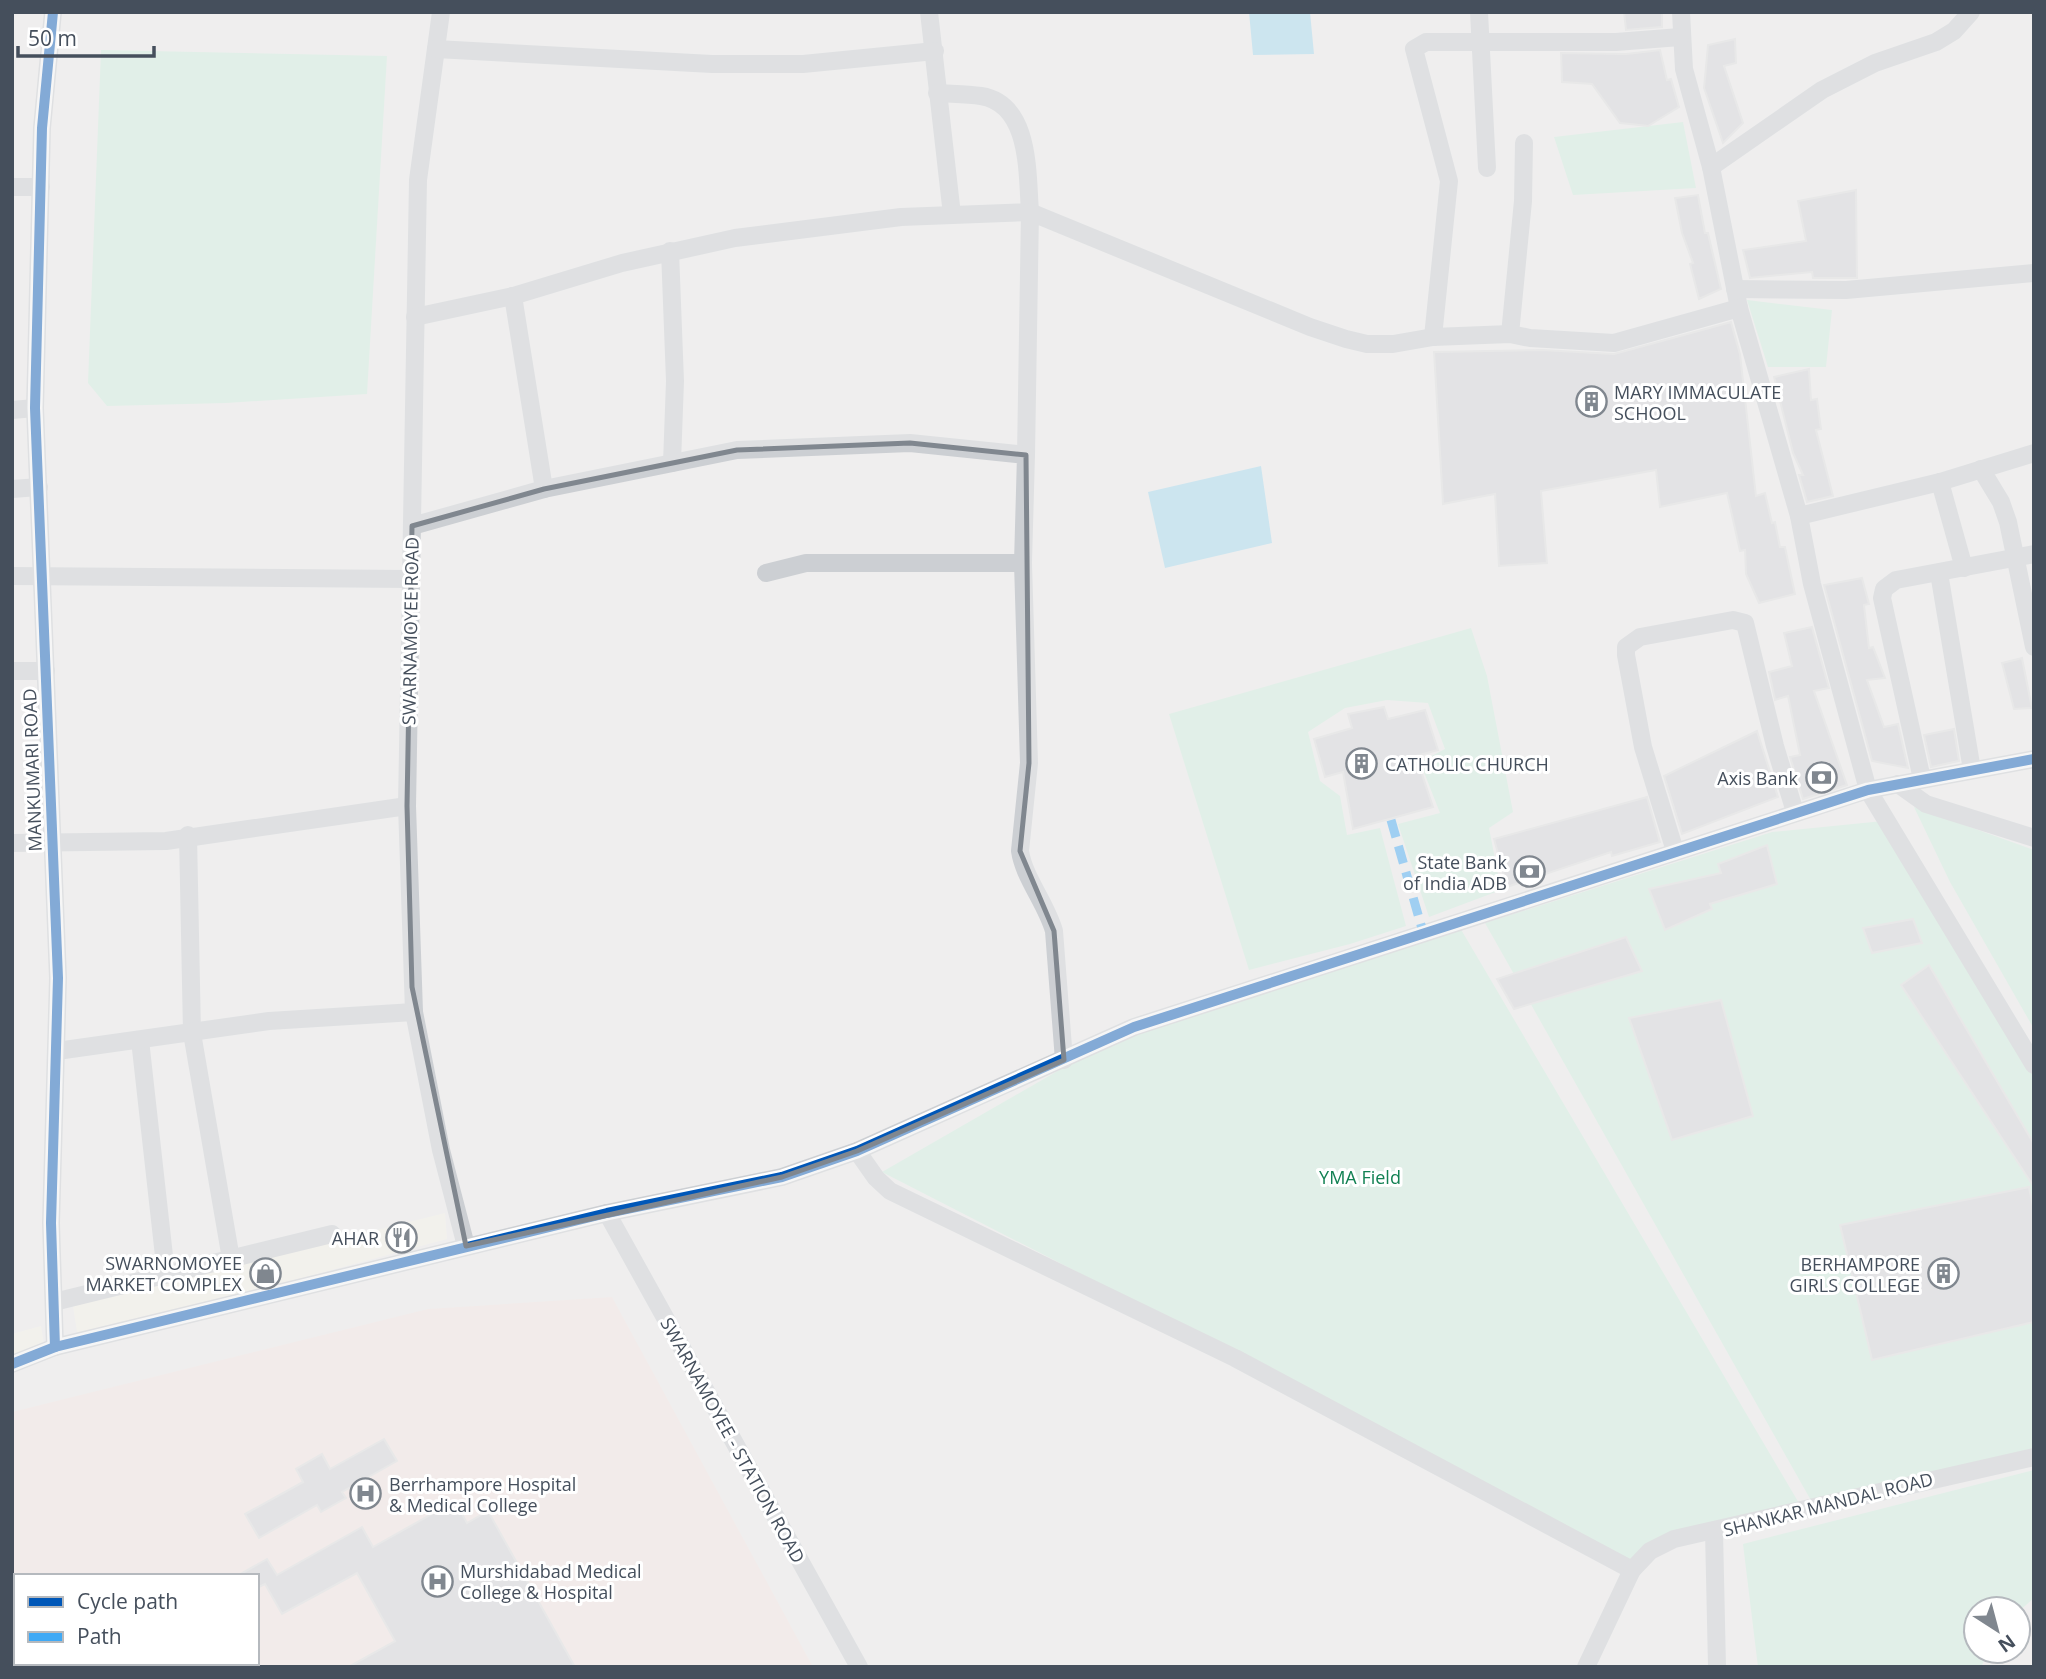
<svg xmlns="http://www.w3.org/2000/svg" width="2046" height="1679" viewBox="0 0 2046 1679" font-family="'Open Sans',sans-serif">
  <style>
    .commercial { fill: #f7f4e9 }
    .medical { fill: #f6e7e4; fill-rule: evenodd }
    .green { fill: #d1f0df }
    .water { fill: #a3d9f0 }
    .building { fill: #d6d6d9; stroke: #e0e0e1; stroke-width: 2 }
    .lines { fill: none; stroke-linecap: round; stroke-linejoin: round }
    .minor { stroke: #cccfd3; stroke-width: 18 }
    .quiet { stroke: #3fa9f5; stroke-width: 9; stroke-dasharray: 18 9; stroke-linecap: butt }
    .cycleway-casing { stroke: #fff; stroke-width: 15 }
    .cycleway { stroke: #0057b8; stroke-width: 10 }
    .marked { fill: none; stroke: #80878f; stroke-width: 5; stroke-linejoin: round }
    .labels { text-anchor: middle; dominant-baseline: central; stroke-width: 6; stroke-linejoin: round; paint-order: stroke }
    .poi-label { font-size: 18px; fill: #454f5c; stroke: #fff; text-anchor: end }
    .street-label { font-size: 18px; fill: #454f5c; stroke: #fff }
    .park-label { font-size: 18px; fill: #128153; stroke: #fff }
  </style>
  <rect width="100%" height="100%" fill="#efeeee"/>
  <g class="commercial">
    <polygon points="445,1213 447,1239 78,1338 73,1306"/>
    <polygon points="41,1326 46,1358 12,1369 12,1334"/>
  </g>
  <path class="medical" d="M612 1297 813 1667H12V1412L428 1309ZM16 1576H257V1663H16Z"/>
  <g class="green">
    <polygon points="101,50 387,56 367,394 226,403 107,406 88,383"/>
    <polygon points="1683,122 1696,188 1573,195 1554,137"/>
    <polygon points="1747,300 1832,310 1826,367 1768,367"/>
    <polygon points="1471,628 1487,676 1513,812 1489,828 1501,890 1429,917 1398,824 1440,813 1420,762 1445,749 1428,703 1387,700 1345,708 1308,732 1320,781 1340,796 1347,835 1380,828 1406,926 1350,944 1249,970 1169,714"/>
    <polygon points="1914,807 2034,850 2034,1029 1950,882"/>
    <polygon points="1893,820 2034,1062 2034,1448 1813,1504 1485,923 1772,832"/>
    <polygon points="1456,921 1803,1510 1674,1539 1632,1570 1091,1279 882,1172 1134,1027"/>
    <polygon points="2034,1470 2034,1598 2018,1612 2018,1609 1976,1609 1976,1651 1989,1651 1981,1667 1758,1667 1743,1544"/>
  </g>
  <g class="water">
    <polygon points="1249,12 1310,12 1314,54 1253,55"/>
    <polygon points="1261,466 1272,543 1165,568 1148,492"/>
  </g>
  <g class="building">
    <polygon points="1624,12 1662,12 1662,27 1626,30"/>
    <polygon points="1735,39 1736,63 1724,66 1743,123 1723,143 1704,88 1708,45"/>
    <polygon points="1660,50 1667,80 1671,79 1679,107 1648,126 1620,123 1592,84 1562,82 1561,53 1626,54"/>
    <polygon points="1856,190 1857,278 1813,278 1812,272 1750,278 1743,250 1806,241 1798,201"/>
    <polygon points="1698,195 1705,233 1708,233 1721,289 1699,299 1690,264 1693,263 1682,233 1675,198"/>
    <polygon points="1731,322 1740,354 1756,496 1765,493 1772,523 1775,522 1780,547 1785,547 1795,594 1759,603 1746,574 1745,550 1740,551 1727,493 1660,507 1656,470 1541,491 1547,563 1499,566 1495,494 1443,504 1434,352 1543,350 1614,354"/>
    <polygon points="1809,369 1811,400 1817,399 1821,429 1816,430 1833,496 1807,502 1799,475 1803,475 1793,453 1774,377"/>
    <polygon points="1862,578 1869,604 1864,605 1869,648 1873,647 1885,678 1867,680 1884,727 1898,724 1908,768 1872,761 1824,585"/>
    <polygon points="1812,627 1829,688 1814,691 1847,785 1803,799 1790,757 1800,755 1788,696 1775,700 1769,672 1792,666 1784,633"/>
    <polygon points="2022,658 2032,708 2014,709 2002,663"/>
    <polygon points="1384,707 1388,719 1425,710 1438,750 1416,756 1433,807 1353,829 1343,772 1325,777 1314,739 1352,728 1348,714"/>
    <polygon points="1954,729 1959,761 1931,767 1924,735"/>
    <polygon points="1757,731 1778,797 1682,834 1664,776"/>
    <polygon points="1647,797 1660,842 1612,856 1611,852 1507,887 1494,839"/>
    <polygon points="1767,845 1777,884 1710,904 1712,909 1665,930 1649,889 1721,873 1718,864"/>
    <polygon points="1913,919 1922,943 1872,953 1863,928"/>
    <polygon points="1626,937 1642,971 1514,1009 1497,979"/>
    <polygon points="1929,965 2034,1144 2034,1187 1901,985"/>
    <polygon points="1721,1000 1753,1116 1672,1140 1629,1018"/>
    <polygon points="2029,1187 2034,1211 2034,1322 1872,1360 1840,1225"/>
    <polygon points="384,1439 397,1461 342,1492 346,1498 321,1512 317,1505 259,1538 245,1514 303,1482 296,1469 322,1454 330,1469"/>
    <polygon points="455,1501 467,1523 488,1511 575,1667 348,1667 395,1641 357,1573 282,1614 265,1584 257,1588 257,1576 237,1576 267,1559 277,1575 362,1527 373,1547"/>
  </g>
  <g class="lines">
    <g class="minor">
      <polyline points="53,12 42,128 35,408 58,978 51,1223 55,1347"/>
      <polyline points="441,12 418,180 407,806 414,1012 441,1150 466,1246"/>
      <polyline points="929,12 952,215"/>
      <polyline points="1479,12 1487,168"/>
      <polyline points="1681,12 1684,69 1711,167 1739,308 1799,516 1812,584 1868,790 2034,1065"/>
      <polyline points="436,49 712,64 803,64 935,51"/>
      <polyline points="1711,167 1822,90 1875,63 1936,42 1954,31 1971,12"/>
      <polyline points="12,187 41,187"/>
      <polyline points="670,251 675,381 672,463"/>
      <polyline points="1735,289 1846,290 2034,273"/>
      <polyline points="513,296 544,489"/>
      <path d="M415 317 513 296 622 263 735 238 901 217 1030 212C1027 174 1031 104 981 96 967 94 952 94 937 93"/>
      <polyline points="1510,334 1523,201 1524,143"/>
      <polyline points="1433,337 1449,181 1414,49 1426,42 1616,42 1680,37"/>
      <polyline points="12,410 35,408"/>
      <polyline points="1026,455 1030,212 1310,327 1346,339 1367,344 1393,344 1433,337 1510,334 1530,338 1614,343 1739,308"/>
      <polyline points="1981,469 2001,502 2008,522 2034,647"/>
      <polyline points="1940,482 1964,568"/>
      <polyline points="12,489 39,487"/>
      <polyline points="1799,516 1940,482 2034,453"/>
      <path d="M412 526 544 489 737 450 910 443 1026 455 1023 563 1029 763 1020 851C1024 878 1046 903 1054 931L1064 1060"/>
      <polyline points="766,573 806,563 1023,563"/>
      <polyline points="1939,573 1972,770"/>
      <polyline points="12,576 410,579"/>
      <polyline points="12,671 46,671"/>
      <polyline points="1922,779 1882,598 1884,589 1896,580 2034,554"/>
      <polyline points="1898,784 1926,804 2034,838"/>
      <polyline points="188,835 192,1033 231,1259"/>
      <polyline points="12,843 166,841 407,806"/>
      <polyline points="1675,851 1643,747 1626,655 1626,647 1640,637 1733,620 1745,623 1775,746 1795,812"/>
      <polyline points="140,1040 166,1274"/>
      <polyline points="57,1051 269,1021 414,1012"/>
      <polyline points="857,1151 876,1178 890,1191 1235,1358 1632,1570 1586,1667"/>
      <polyline points="607,1213 859,1667"/>
      <polyline points="54,1302 332,1234"/>
      <polyline points="12,1364 55,1347 607,1213 782,1177 857,1151 1134,1027 1868,790 2034,759"/>
      <polyline points="1714,1531 1717,1667"/>
      <polyline points="1632,1570 1650,1551 1674,1539 2034,1457"/>
    </g>
    <polyline class="quiet" points="1391,820 1423,932"/>
    <defs>
      <g id="cycleway">
        <polyline points="53,12 42,128 35,408 58,978 51,1223 55,1347"/>
        <polyline points="12,1364 55,1347 607,1213 782,1177 857,1151 1134,1027 1868,790 2034,759"/>
      </g>
    </defs>
    <use href="#cycleway" class="cycleway-casing"/>
    <use href="#cycleway" class="cycleway"/>
  </g>
  <path d="M0 0H2046V1679H0ZM910 443 1026 455 1029 763 1020 851 1054 931 1064 1060 857 1151 782 1177 466 1246 412 987 407 806 412 526 544 489 737 450Z" fill="#efeeee" fill-opacity=".55" fill-rule="evenodd"/>
  <path class="marked" d="M910 443 1026 455 1029 763 1020 851 1054 931 1064 1060 857 1151 782 1177 466 1246 412 987 407 806 412 526 544 489 737 450Z"/>
  <defs>
    <symbol id="building-ring" viewBox="-11 -11 22 22"><circle r="9.5" fill="#fff" stroke="#80878f" stroke-width="1.5"/><path d="M-4-6H4V6H1V3H-1V6H-4ZM-2.5-4.3h1.7v1.8h-1.7ZM.8-4.3h1.7v1.8H.8ZM-2.5-1h1.7V.8h-1.7ZM.8-1h1.7V.8H.8Z" fill="#80878f"/></symbol>
    <symbol id="bank-ring" viewBox="-11 -11 22 22"><circle r="9.5" fill="#fff" stroke="#80878f" stroke-width="1.5"/><path d="M-6-4H6V4H-6ZM0-2.3a2.3 2.3 0 1 0 0 4.6a2.3 2.3 0 1 0 0-4.6Z" fill="#80878f"/></symbol>
    <symbol id="restaurant-ring" viewBox="-11 -11 22 22"><circle r="9.5" fill="#fff" stroke="#80878f" stroke-width="1.5"/><path d="M-5-6h1v4h1v-4h1v4h1v-4h1v5L-1.5 .5V6h-2V.5L-5-1ZM5-6V6H3V1.5H1.5Q1.5-4 5-6Z" fill="#80878f"/></symbol>
    <symbol id="shop-ring" viewBox="-11 -11 22 22"><circle r="9.5" fill="#fff" stroke="#80878f" stroke-width="1.5"/><path d="M-5-2.5h2.3a2.7 3.5 0 0 1 5.4 0H5L5.5 6h-11ZM-1.5-2.5h3a1.5 2.3 0 0 0-3 0Z" fill="#80878f"/></symbol>
    <symbol id="hospital-ring" viewBox="-11 -11 22 22"><circle r="9.5" fill="#fff" stroke="#80878f" stroke-width="1.5"/><path d="M-5-5h3v3.5h4V-5h3V5h-3V1.5h-4V5h-3Z" fill="#80878f"/></symbol>
  </defs>
  <g fill-rule="evenodd">
    <use href="#building-ring" x="1574" y="384" width="35" height="35"/>
    <use href="#building-ring" x="1344" y="746" width="35" height="35"/>
    <use href="#bank-ring" x="1804" y="760" width="35" height="35"/>
    <use href="#bank-ring" x="1512" y="854" width="35" height="35"/>
    <use href="#restaurant-ring" x="384" y="1220" width="35" height="35"/>
    <use href="#shop-ring" x="248" y="1256" width="35" height="35"/>
    <use href="#building-ring" x="1926" y="1256" width="35" height="35"/>
    <use href="#hospital-ring" x="348" y="1476" width="35" height="35"/>
    <use href="#hospital-ring" x="420" y="1564" width="35" height="35"/>
  </g>
  <g class="labels">
    <g class="poi-label">
      <text x="1614" y="392" text-anchor="start">MARY IMMACULATE<tspan x="1614" dy="21">SCHOOL</tspan></text>
      <text x="1385" y="764" text-anchor="start">CATHOLIC CHURCH</text>
      <text x="1798" y="778">Axis Bank</text>
      <text x="1507" y="862">State Bank<tspan x="1507" dy="21">of India ADB</tspan></text>
      <text x="379" y="1238">AHAR</text>
      <text x="242" y="1263">SWARNOMOYEE<tspan x="242" dy="21">MARKET COMPLEX</tspan></text>
      <text x="1920" y="1264">BERHAMPORE<tspan x="1920" dy="21">GIRLS COLLEGE</tspan></text>
      <text x="389" y="1484" text-anchor="start">Berrhampore Hospital<tspan x="389" dy="21">&amp; Medical College</tspan></text>
      <text x="460" y="1571" text-anchor="start">Murshidabad Medical<tspan x="460" dy="21">College &amp; Hospital</tspan></text>
    </g>
    <g class="street-label">
      <text transform="translate(410 631) rotate(-89)">SWARNAMOYEE ROAD</text>
      <text transform="translate(32 770) rotate(-92)">MANKUMARI ROAD</text>
      <text transform="translate(733 1440) rotate(61)">SWARNAMOYEE - STATION ROAD</text>
      <text transform="translate(1828 1504) rotate(-14)">SHANKAR MANDAL ROAD</text>
    </g>
    <g class="park-label">
      <text x="1360" y="1177">YMA Field</text>
    </g>
  </g>
  <rect width="2046" height="1679" fill="none" stroke="#454f5c" stroke-width="28"/>
  <rect x="14" y="1574" width="245" height="91" fill="#ffffff" stroke="#b5b9be" stroke-width="2"/>
  <rect x="28" y="1597" width="35" height="10" fill="#0057b8" stroke="#b5b9be" stroke-width="2"/>
  <text x="77" y="1609" font-size="21" fill="#454f5c">Cycle path</text>
  <rect x="28" y="1632" width="35" height="10" fill="#3fa9f5" stroke="#b5b9be" stroke-width="2"/>
  <text x="77" y="1644" font-size="21" fill="#454f5c">Path</text>
  <g transform="translate(1997 1630) rotate(144)"><circle r="33" fill="#ffffff" stroke="#b5b9be" stroke-width="2"/>
  <path d="M0-5L12 26L0 18L-12 26Z" fill="#80878f"/>
  <text y="-10" font-size="19" font-weight="bold" text-anchor="middle" fill="#454f5c">N</text>
  </g>
  <path d="M18 46v10h136v-10" fill="none" stroke="#454f5c" stroke-width="3.5"/>
  <text x="28" y="46" font-size="21" fill="#454f5c" stroke="#ffffff" stroke-width="5" paint-order="stroke">50 m</text>
</svg>
